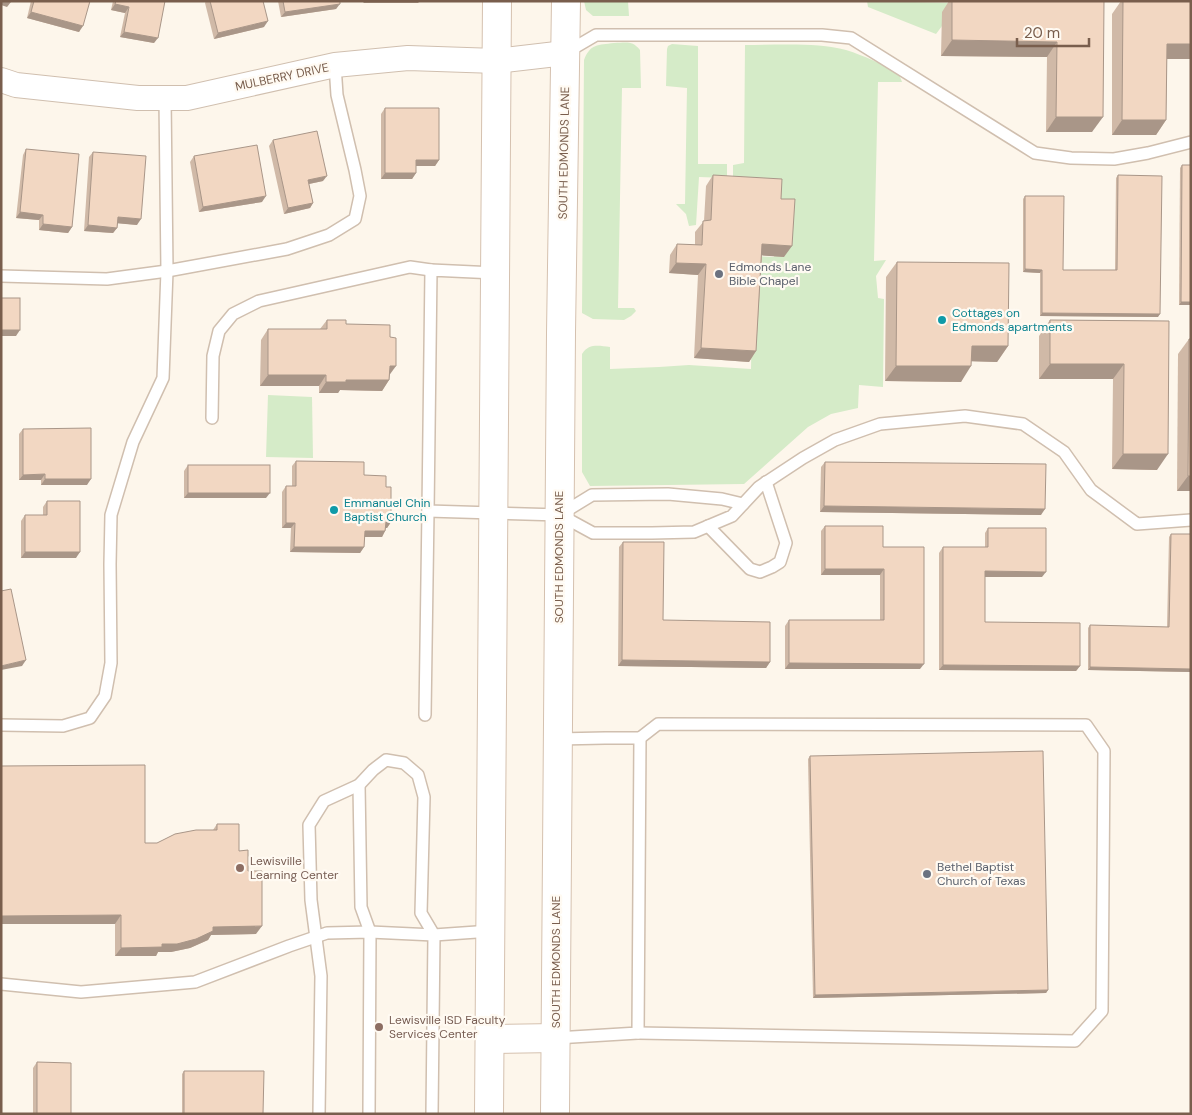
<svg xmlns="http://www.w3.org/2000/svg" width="1192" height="1115" viewBox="0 0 1192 1115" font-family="'DM Sans',sans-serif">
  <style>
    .green { fill: #d5ebc8 }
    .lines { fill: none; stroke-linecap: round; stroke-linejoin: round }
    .service-casing { stroke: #d0bfaf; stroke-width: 14 }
    .minor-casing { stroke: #d0bfaf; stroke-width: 26 }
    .secondary-casing { stroke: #d5c1af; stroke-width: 30 }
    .service { stroke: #fff; stroke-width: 11 }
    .minor { stroke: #fff; stroke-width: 24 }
    .secondary { stroke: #fff; stroke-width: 28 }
    .wall { fill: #d0b9a7 }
    .shaded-wall { fill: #a99688 }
    .building { fill: #f2d7c2; stroke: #a99688 }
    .worship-dot { fill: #6b7280; stroke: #fffaf2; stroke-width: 2 }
    .culture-dot { fill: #0f9aa8; stroke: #fffaf2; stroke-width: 2 }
    .education-dot { fill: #8d6e63; stroke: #fffaf2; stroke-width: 2 }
    .labels { text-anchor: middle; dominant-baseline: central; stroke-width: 4.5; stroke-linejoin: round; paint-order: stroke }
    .street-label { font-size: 12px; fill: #795e4d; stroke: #fffaf2 }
    .worship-label { font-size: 12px; fill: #5b616d; stroke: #fffaf2; text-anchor: start }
    .culture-label { font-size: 12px; fill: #0d838f; stroke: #fffaf2; text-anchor: start }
    .education-label { font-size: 12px; fill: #785e54; stroke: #fffaf2; text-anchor: start }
  </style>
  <rect width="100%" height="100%" fill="#fdf6eb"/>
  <g class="green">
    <polygon points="584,1 628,1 629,16 593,16 586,10"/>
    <polygon points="867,1 962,3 951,14 936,34 868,7"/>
    <path d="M614 43C626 43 632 40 640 50L641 88H622L618 308H634L636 311 631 316 624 320 593 319 582 313 584 60C590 44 598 45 614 43Z"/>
    <polygon points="672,44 698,46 698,164 727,164 727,178 699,177 696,225 689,226 686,214 676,204 685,204 687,88 666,86 667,49 668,46"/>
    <path d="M745 45C776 45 817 42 846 50 865 56 882 64 899 74L902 82H878L874 261 886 260 876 276 878 298 884 299 883 387 859 385 858 408 831 414 808 427 744 484 590 486 582 472V354C589 343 599 346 610 347V369L659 367 689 365 751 369 753 256 774 257 768 212 733 179V165L744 163Z"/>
    <polygon points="268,395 312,397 313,458 266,457"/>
  </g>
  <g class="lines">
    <defs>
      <g id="service">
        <polyline points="567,52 596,35 822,35 851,38 1035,153 1071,158 1114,159 1148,153 1191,142"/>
        <polyline points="495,273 431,270 428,511 560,515 593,533 652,533 694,532 732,516 759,487 803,458 835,440 880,424 965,416 1023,424 1064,452 1091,490 1137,524 1191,520"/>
        <polyline points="1,276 107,279 167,271 287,249 329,235 355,219 360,196 355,170 337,95 335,65"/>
        <polyline points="212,418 213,356 219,331 233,314 259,301 410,267 431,270"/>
        <polyline points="561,514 592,495 668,494 722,499 743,504"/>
        <polyline points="708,526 750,569 760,572 772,567 780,562 786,543 766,482"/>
        <polyline points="425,715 428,511"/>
        <polyline points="1,725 63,726 90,718 105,696 111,663 110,564 111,515 133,442 163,378 167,271 165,98"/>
        <polyline points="359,785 361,907 370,932 369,1114"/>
        <polyline points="1,984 81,992 195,982 289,946 327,933 370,932 434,935 491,931"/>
        <polyline points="638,1033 1075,1041 1102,1011 1104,751 1086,725 658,724 640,738"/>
        <polyline points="556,1038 638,1033 640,738 605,738 558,739"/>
        <polyline points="319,1114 321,976 311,900 309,825 324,801 359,785 373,770 386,760 404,763 418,775 424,797 421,913 434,935 432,1114"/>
      </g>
      <polyline id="minor" points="1,80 16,85 138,98 187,98 335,65 408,58 496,61 565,53"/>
      <g id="secondary">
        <polyline points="490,1039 556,1038"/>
        <polyline points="489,1114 497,1"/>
        <polyline points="555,1114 561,333 566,1"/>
      </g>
    </defs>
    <use href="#service" class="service-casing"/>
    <use href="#minor" class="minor-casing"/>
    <use href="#secondary" class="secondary-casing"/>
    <use href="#service" class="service"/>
    <use href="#minor" class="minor"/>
    <use href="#secondary" class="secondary"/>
  </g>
  <g class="wall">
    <polygon points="31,1 90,1 79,32 27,18"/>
    <polygon points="113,1 165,1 154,43 120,37 125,13 111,10"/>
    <polygon points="206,1 263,1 264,27 214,39 205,3"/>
    <polygon points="278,1 340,1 336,9 281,17"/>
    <polygon points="949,1 1104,1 1092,132 1046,132 1047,57 941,56 942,12"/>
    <polygon points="1121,1 1191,1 1191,59 1167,59 1166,120 1156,135 1112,135 1112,14"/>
    <polygon points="385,108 439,160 435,166 416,166 416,173 412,179 381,179 381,114"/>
    <polygon points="273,140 323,181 309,184 313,203 310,208 284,214 269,146"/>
    <polygon points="26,149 72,227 68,233 39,230 39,220 16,218 23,155"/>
    <polygon points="93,152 137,225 118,223 117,228 113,233 84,231 89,157"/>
    <polygon points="194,156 262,202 199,212 190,162"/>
    <polygon points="1182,165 1191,165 1191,305 1179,305 1180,168"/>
    <polygon points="713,175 781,199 784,257 762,255 756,351 749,362 694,358 698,275 669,273 670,255 677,244 695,245 695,232 704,221 706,186"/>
    <polygon points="1118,175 1158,317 1040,316 1040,273 1023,272 1023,199 1025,196 1063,270 1115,270 1116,178"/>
    <polygon points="897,262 1008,346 997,362 971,361 961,382 885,381 886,277"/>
    <polygon points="327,320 346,324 390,375 389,380 382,391 340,390 338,393 319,393 319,386 260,386 261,340 268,329 320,329"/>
    <polygon points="1050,320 1169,321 1157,470 1112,469 1113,379 1039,379 1039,336"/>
    <polygon points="1189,339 1191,491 1177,491 1178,354"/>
    <polygon points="23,429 87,485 41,485 41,480 19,480 19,434"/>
    <polygon points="296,461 364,475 386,487 391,522 387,528 386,528 385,531 382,537 365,537 364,547 360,553 290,552 291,528 282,528 282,492 286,486 292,486 292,466"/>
    <polygon points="825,462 1041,515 820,512 821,467"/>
    <polygon points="188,465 266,498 184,498 184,471"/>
    <polygon points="47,501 76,558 21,558 21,521 25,515 43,515 43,507"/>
    <polygon points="825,526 883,547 920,669 785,669 785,626 789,620 880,620 880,575 821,575 821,531"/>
    <polygon points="988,528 1042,577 985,577 985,622 1080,666 1076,671 939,670 939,553 943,547 985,547 985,533"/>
    <polygon points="1171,534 1191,672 1088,670 1088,628 1090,625 1167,627 1169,537"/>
    <polygon points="623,542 663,620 770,662 766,668 618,666 619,547"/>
    <polygon points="810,756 1048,990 1046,993 813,998 808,759"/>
    <polygon points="1,766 145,843 157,843 213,830 217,824 239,851 248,871 256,934 211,935 208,940 190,948 171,952 158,952 156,956 115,956 115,924 1,924"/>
    <polygon points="37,1062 71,1114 33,1114 33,1068"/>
    <polygon points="184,1071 263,1114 182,1114 182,1074"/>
  </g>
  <g class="shaded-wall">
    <polygon points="1,1 9,1 11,2 7,7 1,5"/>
    <polygon points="365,1 420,1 418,3 363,3"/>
    <polygon points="115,4 129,7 125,13 111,10"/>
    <polygon points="340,4 336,9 281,17 285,12"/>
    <polygon points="31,12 83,26 79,32 27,18"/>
    <polygon points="268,21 264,27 214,39 218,33"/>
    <polygon points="124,32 158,38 154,43 120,37"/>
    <polygon points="952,40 1057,42 1047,57 941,56"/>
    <polygon points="1167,44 1191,44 1191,59 1156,59"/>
    <polygon points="1056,117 1103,117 1092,132 1046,132"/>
    <polygon points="1122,120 1166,120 1156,135 1112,135"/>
    <polygon points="416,160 439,160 435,166 412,166"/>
    <polygon points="385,173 416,173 412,179 381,179"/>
    <polygon points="327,176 323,181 304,185 308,180"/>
    <polygon points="266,196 262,202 199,212 203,207"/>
    <polygon points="313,203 310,208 284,214 288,208"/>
    <polygon points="20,212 43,215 39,220 16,218"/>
    <polygon points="118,217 141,219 137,225 114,223"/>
    <polygon points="43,224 72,227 68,233 39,230"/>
    <polygon points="88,225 117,228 113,233 84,231"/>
    <polygon points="762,244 792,246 784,257 755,255"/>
    <polygon points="676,263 706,264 698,275 669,273"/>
    <polygon points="1025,269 1042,270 1040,273 1023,272"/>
    <polygon points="1181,302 1191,302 1191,305 1179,305"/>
    <polygon points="1042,313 1160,314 1158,317 1040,316"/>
    <polygon points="1,330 20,330 16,336 1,336"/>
    <polygon points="972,346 1008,346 997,362 961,361"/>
    <polygon points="701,348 756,351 749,362 694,358"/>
    <polygon points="1050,364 1124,364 1113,379 1039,379"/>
    <polygon points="390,366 396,366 388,377"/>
    <polygon points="896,366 971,366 961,382 885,381"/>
    <polygon points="268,375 326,375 319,386 260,386"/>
    <polygon points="346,380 389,380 382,391 340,390 338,393 319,393 326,382"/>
    <polygon points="1123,454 1168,454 1157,470 1112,469"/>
    <polygon points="45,474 41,480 19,480 23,475"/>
    <polygon points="1188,476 1191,476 1191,491 1177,491"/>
    <polygon points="45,479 91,479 87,485 41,485"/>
    <polygon points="188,493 270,493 266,498 184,498"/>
    <polygon points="824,506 1045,509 1041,515 820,512"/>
    <polygon points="386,522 391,522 387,528 382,528"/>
    <polygon points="286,523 295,523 291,528 282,528"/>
    <polygon points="365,531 385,531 382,537 361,537"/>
    <polygon points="294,547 364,547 360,553 290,552"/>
    <polygon points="25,552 80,552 76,558 21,558"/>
    <polygon points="825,569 884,569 880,575 821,575"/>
    <polygon points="985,571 1046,572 1042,577 981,577"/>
    <polygon points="26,660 22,666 1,670 1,666"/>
    <polygon points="622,660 770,662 766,668 618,666"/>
    <polygon points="789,663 924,664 920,669 785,669"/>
    <polygon points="943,665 1080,666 1076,671 939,670"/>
    <polygon points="1090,667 1191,669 1191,672 1088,670"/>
    <polygon points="121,915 115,924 1,924 1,916"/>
    <polygon points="262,926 256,934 211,935 208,940 190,948 171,952 158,952 156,956 115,956 121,948 162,944 213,927"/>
    <polygon points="1048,990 1046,993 813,998 815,995"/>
  </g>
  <g class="building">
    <polygon points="34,1 90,1 83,26 31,12"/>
    <polygon points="116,1 165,1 158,38 124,32 129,7 115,4"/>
    <polygon points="210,1 263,1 268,21 218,33"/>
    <polygon points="283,1 340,1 340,4 285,12"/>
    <polygon points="952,1 1104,1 1103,117 1056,117 1057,42 952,40"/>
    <polygon points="1123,1 1191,1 1191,44 1167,44 1166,120 1122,120"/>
    <polygon points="385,108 439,108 439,160 416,160 416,173 385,173"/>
    <polygon points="317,131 327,176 308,180 313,203 288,208 273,140"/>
    <polygon points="257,145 266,196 203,207 194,156"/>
    <polygon points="26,149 79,154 72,227 43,224 43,215 20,212"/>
    <polygon points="93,152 146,156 141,219 118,217 117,228 88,225"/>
    <polygon points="1182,165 1191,165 1191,302 1181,302"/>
    <polygon points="713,175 782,179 781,199 795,199 792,246 762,244 756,351 701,348 706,264 676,263 677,244 702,245 703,221 711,220"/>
    <polygon points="1118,175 1162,176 1160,314 1042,313 1042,270 1025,269 1025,196 1064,196 1063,270 1117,270"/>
    <polygon points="897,262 1009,263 1008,346 972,346 971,366 896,366"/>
    <rect x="1" y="298" width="19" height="32"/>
    <polygon points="327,320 346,320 346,324 390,325 390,337 396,338 396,366 390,366 389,380 346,380 346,382 326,382 326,375 268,375 268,329 327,329"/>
    <polygon points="1050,320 1169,321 1168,454 1123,454 1124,364 1050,364"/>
    <polygon points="1189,339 1191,339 1191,476 1188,476"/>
    <polygon points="91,428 91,479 45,479 45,474 23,475 23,429"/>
    <polygon points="296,461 364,462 364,475 386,476 386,487 391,487 391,522 386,522 385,531 365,531 364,547 294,547 295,523 286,523 286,486 296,486"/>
    <polygon points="825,462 1046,464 1045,509 824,506"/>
    <rect x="188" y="465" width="82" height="28"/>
    <polygon points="47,501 80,501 80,552 25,552 25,515 47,515"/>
    <polygon points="825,526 883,526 883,547 924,547 924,664 789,663 789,620 884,620 884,569 825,569"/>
    <polygon points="988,528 1046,528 1046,572 985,571 985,622 1080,623 1080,666 943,665 943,547 988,547"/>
    <polygon points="1171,534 1191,534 1191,669 1090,667 1090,625 1169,627"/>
    <polygon points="623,542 664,542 663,620 770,622 770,662 622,660"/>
    <polygon points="11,589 26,660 1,666 1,591"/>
    <polygon points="1043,751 1048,990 815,995 810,756"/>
    <polygon points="145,765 145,843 157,843 175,834 196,830 217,830 217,824 239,824 239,851 248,850 248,871 262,871 262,926 213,927 213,931 196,939 177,944 162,944 162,947 121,948 121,915 1,916 1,766"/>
    <polygon points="37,1062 71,1063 71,1114 37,1114"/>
    <polygon points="184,1071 264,1071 263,1114 184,1114"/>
  </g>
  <g class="worship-dot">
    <circle cx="719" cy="274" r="5"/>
    <circle cx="927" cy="874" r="5"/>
  </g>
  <g class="culture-dot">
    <circle cx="942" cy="320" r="5"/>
    <circle cx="334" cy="510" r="5"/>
  </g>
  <g class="education-dot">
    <circle cx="240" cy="868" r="5"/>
    <circle cx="379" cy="1027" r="5"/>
  </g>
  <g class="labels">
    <g class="street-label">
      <text transform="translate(282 77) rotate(-12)">MULBERRY DRIVE</text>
      <text transform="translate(564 153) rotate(-89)">SOUTH EDMONDS LANE</text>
      <text transform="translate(559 557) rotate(-90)">SOUTH EDMONDS LANE</text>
      <text transform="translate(556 962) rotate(-90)">SOUTH EDMONDS LANE</text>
    </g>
    <g class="worship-label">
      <text x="729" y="267">Edmonds Lane<tspan x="729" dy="14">Bible Chapel</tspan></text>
      <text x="937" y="867">Bethel Baptist<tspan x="937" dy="14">Church of Texas</tspan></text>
    </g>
    <g class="culture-label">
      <text x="952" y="313">Cottages on<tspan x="952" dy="14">Edmonds apartments</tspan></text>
      <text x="344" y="503">Emmanuel Chin<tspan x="344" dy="14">Baptist Church</tspan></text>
    </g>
    <g class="education-label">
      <text x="250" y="861">Lewisville<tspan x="250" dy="14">Learning Center</tspan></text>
      <text x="389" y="1020">Lewisville ISD Faculty<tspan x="389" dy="14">Services Center</tspan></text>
    </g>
  </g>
  <rect width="1192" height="1115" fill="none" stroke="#795e4d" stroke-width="5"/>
  <path d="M1017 38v8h72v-8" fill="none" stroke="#795e4d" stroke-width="2.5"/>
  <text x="1024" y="38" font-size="15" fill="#795e4d" stroke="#fffaf2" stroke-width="4" paint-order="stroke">20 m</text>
</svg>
